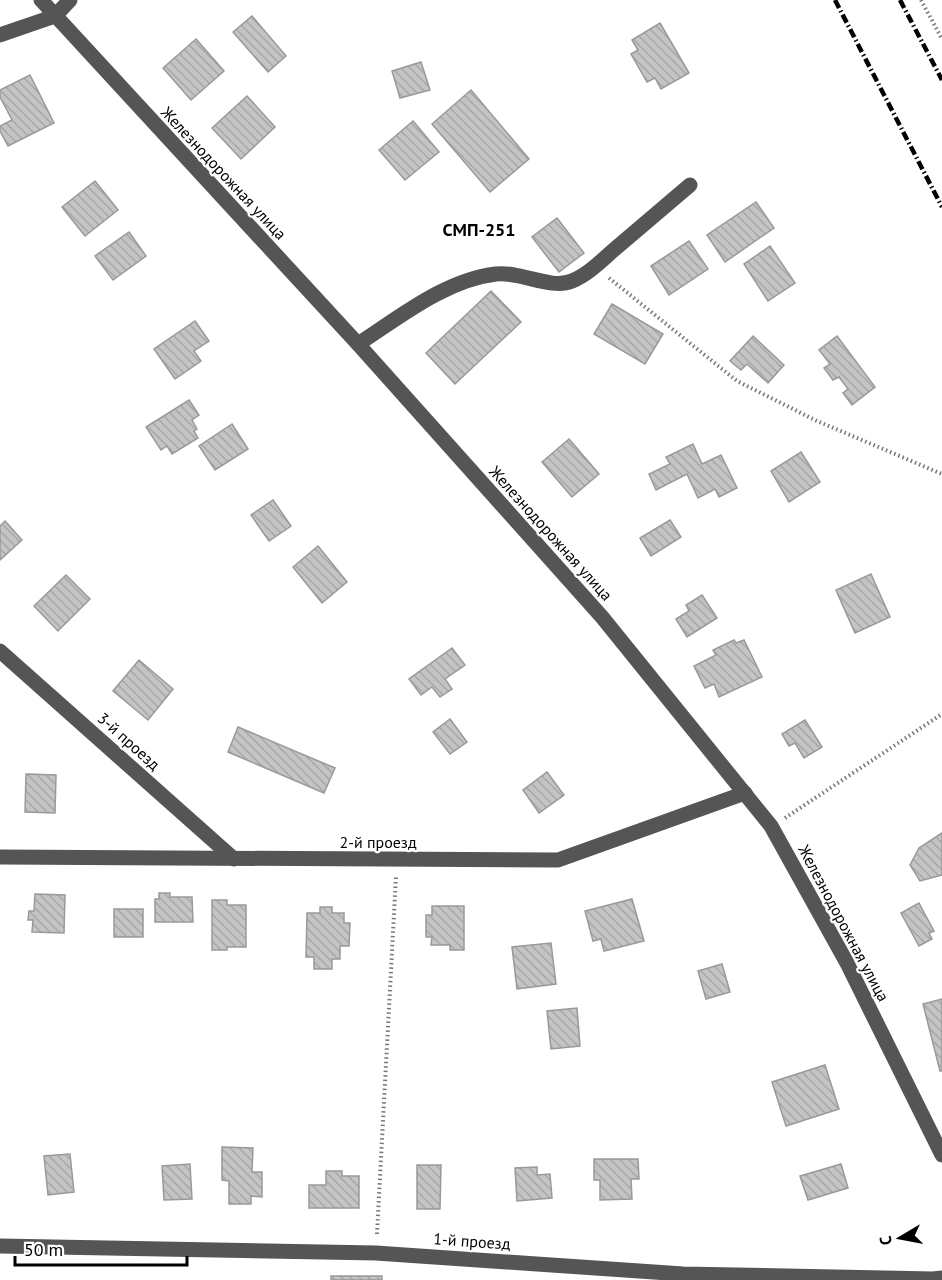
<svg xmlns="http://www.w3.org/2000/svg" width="942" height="1280" viewBox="0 0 942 1280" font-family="'PT Sans',sans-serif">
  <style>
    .building { fill: url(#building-back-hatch); stroke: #999; stroke-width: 1.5 }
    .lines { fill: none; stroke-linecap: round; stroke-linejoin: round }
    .path { stroke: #777; stroke-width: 4; stroke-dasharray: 1.5 3; stroke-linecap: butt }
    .minor { stroke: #555; stroke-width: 15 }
    .rail { stroke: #000; stroke-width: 4.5; stroke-dasharray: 9 3 1.5 3; stroke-linecap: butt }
    .labels { text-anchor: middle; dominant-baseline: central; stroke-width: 4.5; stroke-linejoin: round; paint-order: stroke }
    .street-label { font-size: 16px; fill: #000; stroke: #fff }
    .neighbourhood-label { font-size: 18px; font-weight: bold; fill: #000; stroke: #fff }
  </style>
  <defs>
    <pattern id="building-back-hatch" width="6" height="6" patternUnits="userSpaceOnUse" patternTransform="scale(1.5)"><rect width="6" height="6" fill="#c4c4c4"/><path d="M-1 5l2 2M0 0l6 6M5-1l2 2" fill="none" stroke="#a7a7a7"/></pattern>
  </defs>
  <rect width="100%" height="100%" fill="#fff"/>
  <g class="building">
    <polygon points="252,16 286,56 268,72 233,32"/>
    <polygon points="660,23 689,73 661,89 655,78 647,82 631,54 638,50 632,40"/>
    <polygon points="196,39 224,71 191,100 163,68"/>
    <polygon points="421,62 430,90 400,98 392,71"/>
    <polygon points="30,75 54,123 8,146 0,131 0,126 12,120 0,97 0,90"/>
    <polygon points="471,90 529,159 490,192 432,124"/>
    <polygon points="247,96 275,127 241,159 212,128"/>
    <polygon points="413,121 439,152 405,180 379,150"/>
    <polygon points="95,181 118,210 85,236 62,207"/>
    <polygon points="756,202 774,228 725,262 707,235"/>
    <polygon points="557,218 584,253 559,272 532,237"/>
    <polygon points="129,232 146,256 113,280 95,256"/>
    <polygon points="689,241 708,269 669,295 651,266"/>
    <polygon points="770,246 795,283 768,301 744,264"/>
    <polygon points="491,291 521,322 455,384 426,353"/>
    <polygon points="612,304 663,334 645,364 594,334"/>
    <polygon points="195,321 209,341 194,351 201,361 175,379 154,349"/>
    <polygon points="753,336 784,365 768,383 747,364 741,370 730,361"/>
    <polygon points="837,336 875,387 852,405 843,393 848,389 839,377 833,380 824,368 830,364 819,350"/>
    <polygon points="189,400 199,415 192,420 197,429 194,431 198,438 172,454 167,446 161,450 146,427"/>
    <polygon points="232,424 248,449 215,470 199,446"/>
    <polygon points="569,439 599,474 572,497 542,462"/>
    <polygon points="693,444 702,464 721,455 737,488 719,497 715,489 698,498 687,474 656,490 649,474 670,464 666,457"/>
    <polygon points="801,452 820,482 789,502 771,471"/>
    <polygon points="273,500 291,526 269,541 251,515"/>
    <polygon points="670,520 681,537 651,556 640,538"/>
    <polygon points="5,521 22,540 0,560 0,526"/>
    <polygon points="318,546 347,582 322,603 293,567"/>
    <polygon points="871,574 890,617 855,633 836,590"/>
    <polygon points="66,575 90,599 58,631 34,606"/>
    <polygon points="702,595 717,618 687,637 676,619 689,611 686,605"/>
    <polygon points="734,640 736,643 744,640 762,677 719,697 714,684 705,688 694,666 716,655 713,650"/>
    <polygon points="452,648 465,665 445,679 452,689 440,697 432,687 421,695 409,679"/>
    <polygon points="139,660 173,689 148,720 113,691"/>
    <polygon points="450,719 467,742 450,754 433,732"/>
    <polygon points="805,720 822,747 804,758 795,743 789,746 782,734"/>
    <polygon points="238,727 335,768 324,793 228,752"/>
    <polygon points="547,772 564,795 539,813 523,790"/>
    <polygon points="26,774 56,775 55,813 25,812"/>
    <polygon points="942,833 942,875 920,881 910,865 919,848"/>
    <polygon points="159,893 170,893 170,897 192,897 193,922 155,922 155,899 159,899"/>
    <polygon points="35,894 65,895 64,933 32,932 33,920 28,920 29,911 34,911"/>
    <polygon points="632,899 644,941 604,951 601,939 593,941 585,911"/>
    <polygon points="212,900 227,900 227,905 246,905 246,947 227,947 227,950 212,950"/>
    <polygon points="919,903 934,931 929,933 932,939 919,946 901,913"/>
    <polygon points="432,906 464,906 464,950 450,950 450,945 431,945 432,937 426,937 426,915 432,915"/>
    <polygon points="320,907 332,907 332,913 344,913 344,923 350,923 349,946 340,946 340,959 332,959 332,969 314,969 314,957 306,957 307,913 320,913"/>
    <rect x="114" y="909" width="29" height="28"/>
    <polygon points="551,943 556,984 517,989 512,947"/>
    <polygon points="722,964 730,992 706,999 698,971"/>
    <polygon points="942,999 942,1071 940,1071 923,1004"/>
    <polygon points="577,1008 580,1046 551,1049 547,1011"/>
    <polygon points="825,1065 839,1109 786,1126 772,1082"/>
    <polygon points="222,1147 253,1148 252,1172 262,1172 262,1197 251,1196 251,1204 229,1204 229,1181 222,1180"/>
    <polygon points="70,1154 74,1192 48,1195 44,1156"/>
    <polygon points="594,1159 638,1159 639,1179 631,1179 632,1199 600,1200 600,1180 594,1180"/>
    <polygon points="190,1164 192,1199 164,1200 162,1166"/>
    <polygon points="841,1164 848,1188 808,1200 800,1176"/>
    <polygon points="417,1165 441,1165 440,1209 417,1209"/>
    <polygon points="537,1167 537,1175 550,1174 552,1198 517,1201 515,1168"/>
    <polygon points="326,1171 342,1171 342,1176 359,1176 359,1208 309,1208 309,1185 326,1185"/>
    <rect x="331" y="1276" width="51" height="4"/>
  </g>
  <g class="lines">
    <g class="path">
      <polyline points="921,0 942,39"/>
      <polyline points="609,278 737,381 817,421 942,474"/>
      <polyline points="785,818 942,714"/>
      <polyline points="377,1234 396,876"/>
    </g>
    <g class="minor">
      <polyline points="41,0 358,344 602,617 771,826 847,963 942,1155"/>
      <polyline points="0,35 55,16 70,0"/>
      <path d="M358 344C400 317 445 280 496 274 520 271 551 290 572 281 589 274 603 259 616 248 641 227 665 206 690 185"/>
      <polyline points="0,651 234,859"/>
      <polyline points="0,857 558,860 745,793"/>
      <polyline points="0,1246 376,1253 683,1274 933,1279 942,1278"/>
    </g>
    <g class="rail">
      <polyline points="835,0 942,207"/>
      <polyline points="900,0 942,80"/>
    </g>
  </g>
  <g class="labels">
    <g class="street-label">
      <text transform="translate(224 173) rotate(47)">Железнодорожная улица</text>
      <text transform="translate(551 533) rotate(48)">Железнодорожная улица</text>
      <text transform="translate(129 741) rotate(42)">3-й проезд</text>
      <text x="378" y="842">2-й проезд</text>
      <text transform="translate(844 923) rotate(62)">Железнодорожная улица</text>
      <text transform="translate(472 1241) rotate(4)">1-й проезд</text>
    </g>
    <g class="neighbourhood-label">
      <text x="479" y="229">СМП-251</text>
    </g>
  </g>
  <g transform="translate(900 1238) rotate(260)" stroke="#ffffff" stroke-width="4.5" paint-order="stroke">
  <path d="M0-4.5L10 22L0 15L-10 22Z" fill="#000000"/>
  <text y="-9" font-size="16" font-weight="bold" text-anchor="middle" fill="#000000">С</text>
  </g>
  <path d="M15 1256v9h172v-9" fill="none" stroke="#000000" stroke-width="3"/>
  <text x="24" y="1256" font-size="18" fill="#000000" stroke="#ffffff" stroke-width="4.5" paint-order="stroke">50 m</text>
</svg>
